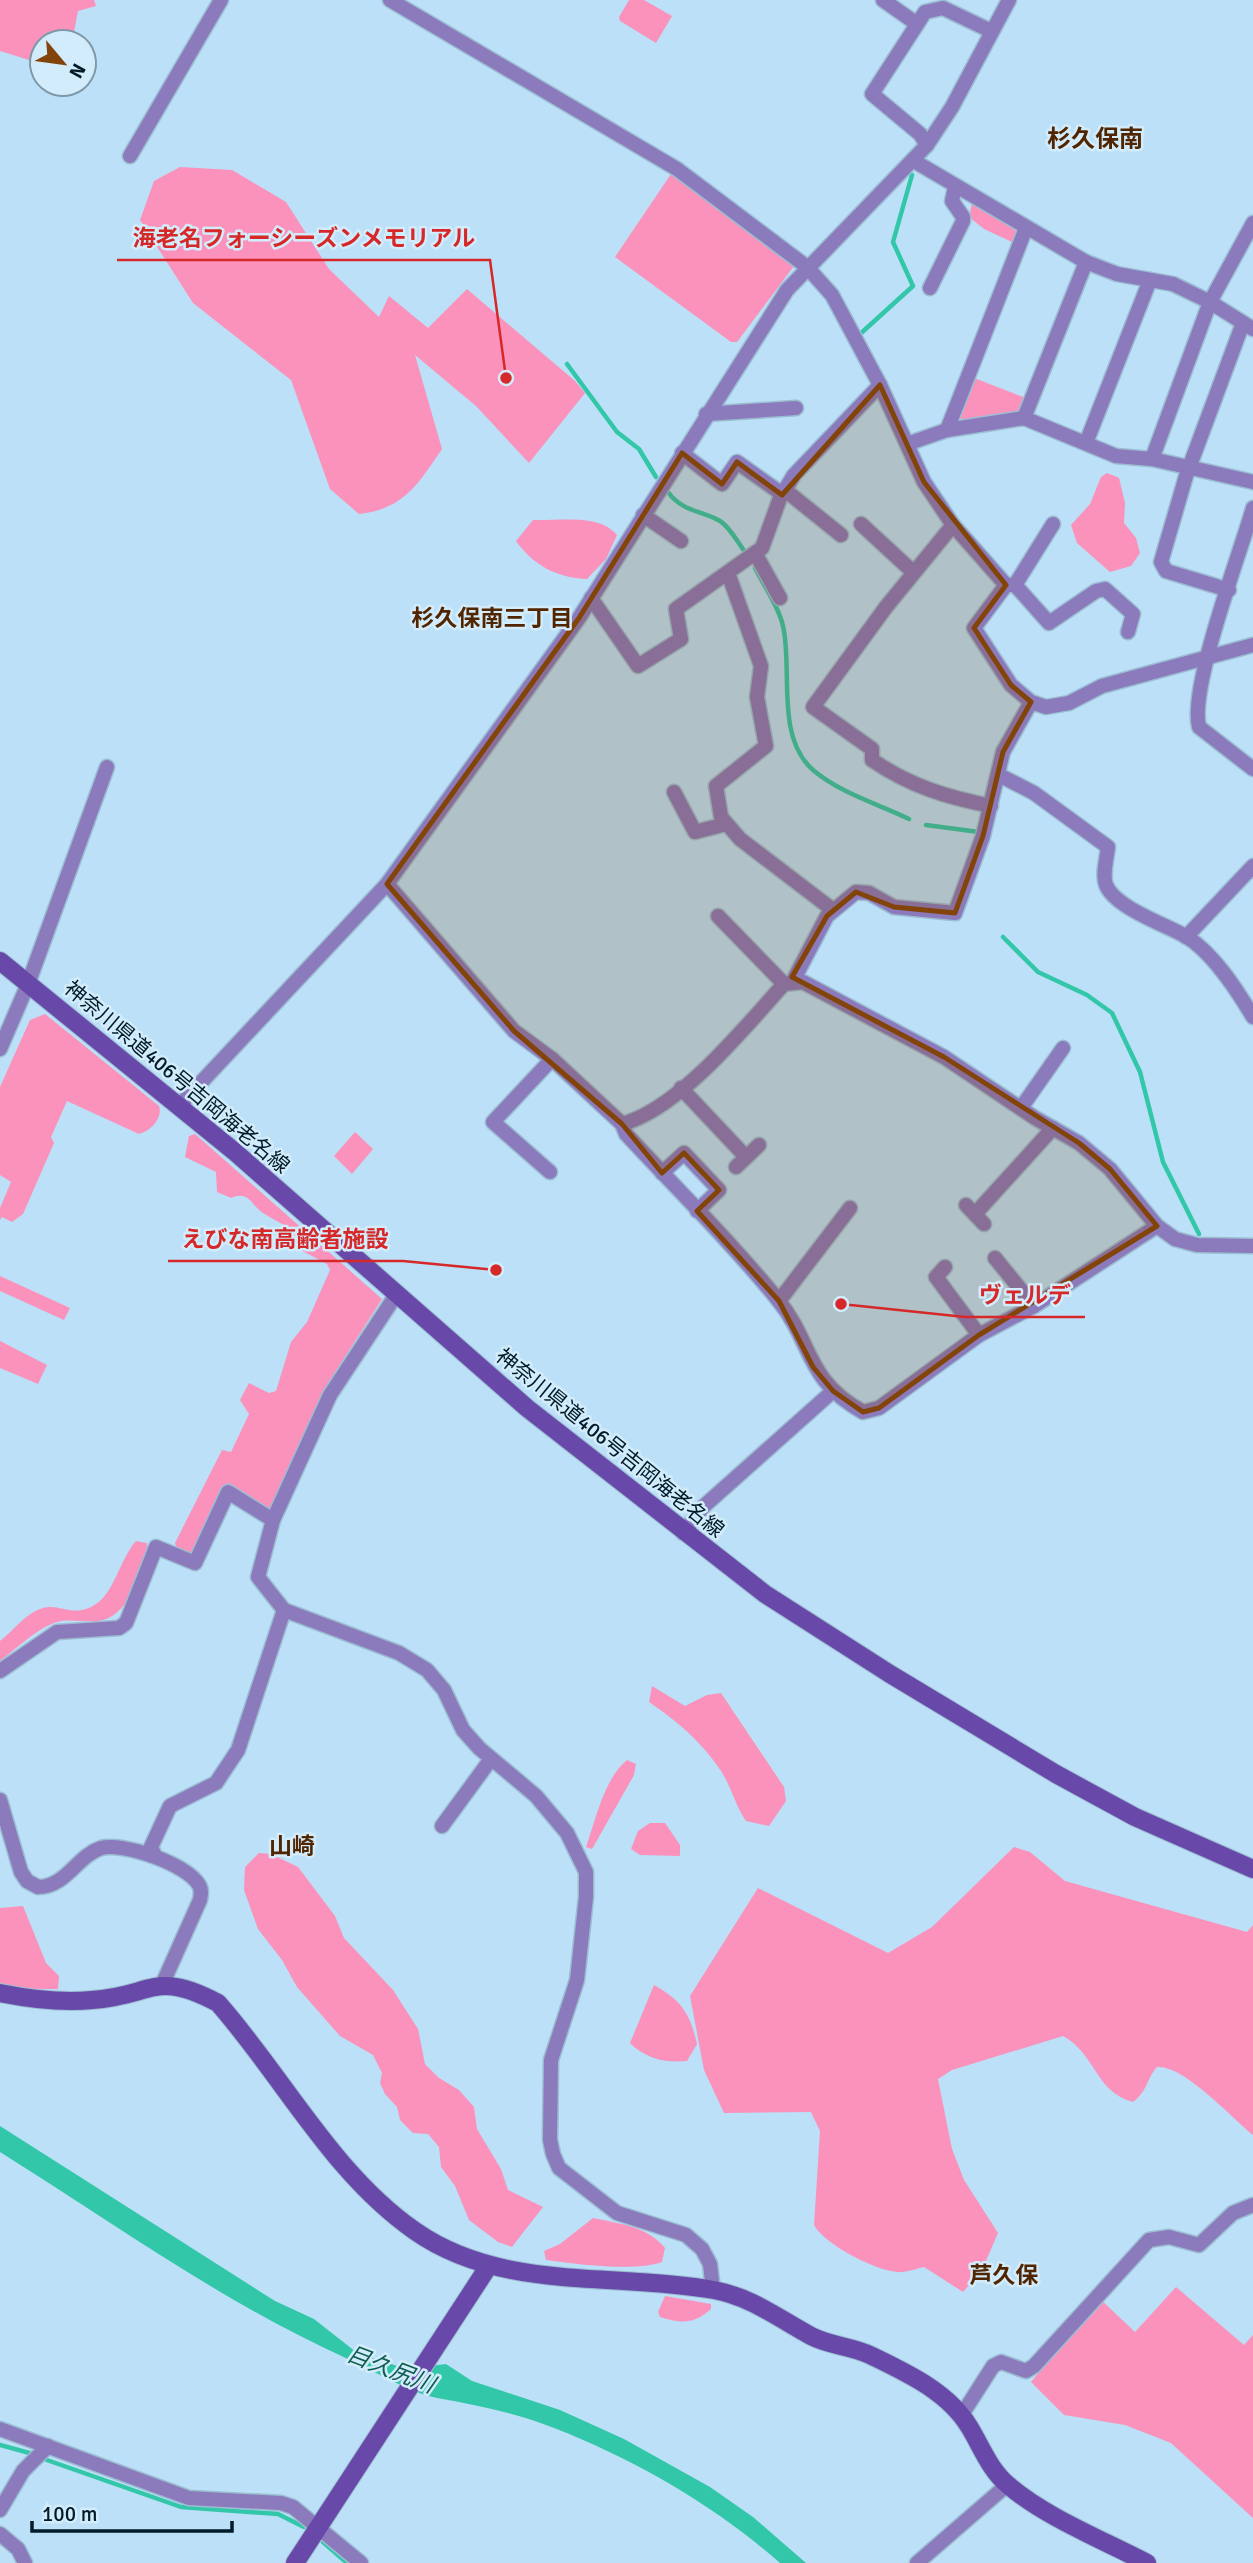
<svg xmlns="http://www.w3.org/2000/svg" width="1253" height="2563" font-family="Signika,'Noto Sans JP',sans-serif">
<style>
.green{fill:#fa92bb}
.water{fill:#33c7a9}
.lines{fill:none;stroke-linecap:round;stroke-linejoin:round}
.stream{stroke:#33c7a9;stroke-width:4.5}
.street-casing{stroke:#9bbdd2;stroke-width:17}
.secondary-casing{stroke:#9bbdd2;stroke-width:20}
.street{stroke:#8b7abc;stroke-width:14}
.secondary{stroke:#6848a9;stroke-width:18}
.marked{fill:#834409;fill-opacity:0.2;stroke:#834409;stroke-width:5;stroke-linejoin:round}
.labels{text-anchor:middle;stroke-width:5;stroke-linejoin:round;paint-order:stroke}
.street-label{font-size:21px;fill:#021b29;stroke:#d3ecfb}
.neighbourhood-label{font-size:23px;font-weight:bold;fill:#502500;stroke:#d3ecfb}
.water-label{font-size:23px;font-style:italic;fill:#0e5d4e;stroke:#d3ecfb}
.quarter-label{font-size:24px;font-weight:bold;fill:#502500;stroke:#d3ecfb}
.leader{fill:none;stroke:#d62828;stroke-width:2.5}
.callout-dot{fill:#d62828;stroke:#d3ecfb;stroke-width:2.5}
.callout-label{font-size:23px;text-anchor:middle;font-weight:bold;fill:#d62828;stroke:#d3ecfb;stroke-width:5;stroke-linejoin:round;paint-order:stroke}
</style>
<rect width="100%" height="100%" fill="#bce0f7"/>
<g class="green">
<polygon points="0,0 94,0 96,6 78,11 72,42 42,42 42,64 0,51"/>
<polygon points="629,0 644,0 672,16 656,43 620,21 619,17"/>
<path d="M 180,167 L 232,170 L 286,202 L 329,269 L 379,317 L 389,296 L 428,328 L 467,289 L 575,381 L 585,393 L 529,463 L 476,406 L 415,355 L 442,449 C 418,484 404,509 359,514 L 330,489 L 291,380 L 193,303 L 140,220 L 154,181 Z"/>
<polygon points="671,174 794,266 737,342 731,342 615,257"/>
<polygon points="972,203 1013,226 1017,234 1012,242 984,229 969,217"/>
<polygon points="974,378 1028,399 1022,412 963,422 959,415"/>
<polygon points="1107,473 1119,478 1125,503 1124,523 1136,538 1140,553 1131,566 1110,572 1077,543 1071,525 1090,504 1101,477"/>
<path d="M 533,520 C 560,521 599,513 617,535 L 606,559 L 587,579 C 557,578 533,565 516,541 Z"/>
<path d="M 45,1014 L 159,1106 C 163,1118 151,1131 139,1134 L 67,1101 L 51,1137 L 54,1143 L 23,1214 L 12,1222 L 2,1217 L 0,1220 L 0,1208 L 11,1182 L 0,1175 L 0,1087 L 30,1020 Z"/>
<polygon points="355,1132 373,1149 352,1174 334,1156"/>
<path d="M 195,1134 L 382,1299 L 323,1391 L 277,1509 L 268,1511 L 227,1486 L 191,1556 L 177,1549 L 175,1543 L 222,1450 L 231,1452 L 249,1414 L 240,1400 L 249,1383 L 269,1393 L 276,1391 L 291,1342 L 307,1322 L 330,1270 L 327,1264 L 297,1248 L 293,1230 C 283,1224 272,1219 263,1213 C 251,1205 249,1190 231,1198 L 217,1192 L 216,1172 L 185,1157 L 189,1136 Z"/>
<polygon points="0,1276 70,1308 64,1320 0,1291"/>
<polygon points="0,1341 47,1365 38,1384 0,1368"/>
<path d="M 136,1541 L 147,1543 C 147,1567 129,1614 103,1620 C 88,1624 69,1617 54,1623 C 35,1630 16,1649 0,1661 L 0,1641 C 13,1631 27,1612 43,1608 C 61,1603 73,1619 96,1604 C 114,1593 120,1559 136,1541 Z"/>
<path d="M 652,1686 L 685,1706 L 707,1695 L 721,1693 L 784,1787 L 786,1801 L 769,1826 L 746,1821 C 735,1805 731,1786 721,1771 C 702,1742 677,1721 649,1702 Z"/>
<path d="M 627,1760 L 636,1764 L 634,1775 L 592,1849 L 586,1847 C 596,1819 604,1779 627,1760 Z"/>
<polygon points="650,1823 665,1823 680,1845 680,1856 640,1855 631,1849 638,1831"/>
<path d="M 1014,1847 L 1030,1852 L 1065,1881 L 1247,1932 L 1253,1925 L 1253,2135 C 1231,2117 1184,2065 1157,2067 C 1147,2078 1147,2092 1133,2102 C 1095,2092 1096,2054 1063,2036 L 952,2070 L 938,2079 L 952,2149 L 964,2180 L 998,2233 L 982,2270 L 963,2292 L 924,2267 C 915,2269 905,2273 897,2272 C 875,2270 825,2245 814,2225 L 820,2131 L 811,2112 L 724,2113 L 704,2070 L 690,1996 L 758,1888 L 888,1953 L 932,1927 Z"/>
<polygon points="259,1853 271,1854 298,1867 335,1916 344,1938 393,1990 418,2029 425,2064 439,2078 459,2090 474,2107 477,2129 501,2169 508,2190 543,2207 512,2247 498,2242 469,2220 455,2186 441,2167 439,2147 428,2134 413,2133 400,2120 397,2107 385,2094 380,2083 382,2073 373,2055 340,2036 297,1987 282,1960 258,1929 244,1890 245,1867"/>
<polygon points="23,1906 46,1963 59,1976 58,1989 21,1989 0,1983 0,1908"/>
<path d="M 654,1985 C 681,2000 690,2013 697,2044 L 687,2061 C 665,2063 646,2059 630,2043 Z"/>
<path d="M 593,2218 C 620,2224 647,2226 665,2248 L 662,2262 C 636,2272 575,2264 546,2260 L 544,2251 L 560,2244 Z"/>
<polygon points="1176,2287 1244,2345 1253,2335 1253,2518 1171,2443 1125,2425 1064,2415 1031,2382 1099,2298 1135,2332"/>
<path d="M 665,2296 L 711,2304 L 711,2309 C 694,2324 682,2324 660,2317 L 658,2312 Z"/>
</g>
<path class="water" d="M 0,2126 L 275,2301 L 314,2319 L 356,2352 L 406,2369 L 446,2364 L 472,2381 L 560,2410 L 624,2439 L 710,2487 L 753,2517 L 806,2563 L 780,2563 C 714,2505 636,2460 554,2428 C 516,2413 476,2405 437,2398 C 410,2393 375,2371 350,2360 C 225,2304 115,2224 0,2152 Z"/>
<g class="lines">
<g class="stream">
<polyline points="859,335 913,286 893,242 912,175"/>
<polyline points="567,364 617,432 639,449 656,477"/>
<path d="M 668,492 C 682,512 704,511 720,521 C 730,527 738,543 745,552"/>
<path d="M 755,568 C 764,586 779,607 783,626 C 793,669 775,737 813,770 C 840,793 878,804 909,819"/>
<polyline points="926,825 979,832"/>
<polyline points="1003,937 1038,972 1087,995 1112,1013 1140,1072 1163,1162 1199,1234"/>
<polyline points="0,2445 33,2454"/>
<polyline points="44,2459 181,2507 278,2514 304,2527"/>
<polyline points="323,2542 347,2563"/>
</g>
<defs>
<g id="street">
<polyline points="390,0 677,169 807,267 832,295 880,385 924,482 953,525 1006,585 1015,585 1049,623 1096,591 1105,589 1133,614 1128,632"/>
<polyline points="883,0 917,24"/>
<polyline points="927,145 920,134 872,94 925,12 943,8 991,31"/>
<polyline points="130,156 221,0"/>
<polyline points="914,161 1086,262 1117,274 1173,284 1210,302 1253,329"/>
<polyline points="930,288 963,221 963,217 952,201 955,187"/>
<polyline points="706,414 796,408"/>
<polyline points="1024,418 1086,262"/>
<polyline points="947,430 1026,228"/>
<polyline points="1086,443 1150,280"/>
<polyline points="907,444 947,430 1024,418 1116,456 1152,459 1253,482"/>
<polyline points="682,453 722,484 737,462 782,494"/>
<polyline points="1152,459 1210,302 1253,223"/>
<polyline points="785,490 841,535"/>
<path d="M 1253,508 C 1240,554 1189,688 1199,727 L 1253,769"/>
<polyline points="643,515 681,541"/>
<polyline points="861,524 913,572"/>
<path d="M 953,525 L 886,607 L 813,707 L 872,749 L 872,760 C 910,786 946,797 991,806"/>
<polyline points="755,553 780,598"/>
<polyline points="728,573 761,666 757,697 766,746 716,786 721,817 740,839 833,910"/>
<polyline points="1006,585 974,628 1011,685 1031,702 1046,707 1069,703 1102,686 1253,645"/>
<polyline points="1015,585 1053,524"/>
<polyline points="1229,590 1166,571 1161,562 1186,476 1243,323"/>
<polyline points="591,598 638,666 681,639 676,609 762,548 780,498 794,475 880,385"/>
<path d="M 999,775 L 1034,793 L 1108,847 C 1107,857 1102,875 1106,885 C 1115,908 1167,925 1187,937 C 1214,954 1237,990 1253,1017"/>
<polyline points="674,792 695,832 726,824"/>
<path d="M 387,884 L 514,1031 L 552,1059 L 622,1124 L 626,1134 C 676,1188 731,1242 778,1300 C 813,1343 805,1380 863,1412 L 879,1408 L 979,1335 L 1034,1306 L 1157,1226"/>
<polyline points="718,916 784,984"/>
<polyline points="1186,937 1253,866"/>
<polyline points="793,981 827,916 856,892 869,893 894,907 955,913 983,836 1003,752 1031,702"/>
<polyline points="0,1049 28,984 107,767"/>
<polyline points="681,1088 746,1157"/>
<polyline points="179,1106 387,884 579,618 787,290 927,145 952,107 1009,0"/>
<polyline points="1021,1108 1063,1048"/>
<path d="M 622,1124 C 679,1109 744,1028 784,984 L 803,982 L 944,1057 L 1035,1118 L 1079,1143 L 1110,1169 L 1157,1226 L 1175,1239 L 1197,1245 L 1253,1246"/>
<polyline points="736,1167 759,1145"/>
<polyline points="550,1172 493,1122 552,1059"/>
<polyline points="662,1173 684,1153 719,1190 697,1211"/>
<polyline points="966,1205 984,1224"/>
<polyline points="975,1214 1053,1128"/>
<polyline points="995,1258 1034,1306"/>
<polyline points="945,1267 936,1277 979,1335"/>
<polyline points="396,1295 330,1395 273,1520 258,1577 284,1610 399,1653 427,1670 444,1690 463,1730 479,1748 536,1796 567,1833 586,1872 586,1897 577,1980 551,2060 550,2140 553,2154 559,2168 617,2213 686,2235 702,2249 710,2264 713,2290"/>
<polyline points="779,1301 850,1208"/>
<polyline points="683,1533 704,1506 833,1391"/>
<polyline points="0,1671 57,1632 119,1628 126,1623 156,1547 195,1563 228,1492 273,1520"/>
<path d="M 0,1800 L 21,1872 L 27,1881 L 38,1887 C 66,1887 77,1856 101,1848 C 123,1842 187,1864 199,1885 C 202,1890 201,1895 200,1900 L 162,1985"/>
<polyline points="442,1826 491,1759"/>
<polyline points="155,1856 151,1847 170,1806 216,1783 238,1750 284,1610"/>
<polyline points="961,2416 993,2366 1001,2362 1026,2371 1034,2366 1149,2240 1169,2237 1199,2245 1233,2213 1253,2205"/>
<polyline points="0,2429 189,2498 281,2503 293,2507 361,2563"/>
<polyline points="0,2510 23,2471 48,2446"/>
<polyline points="0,2534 18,2549 25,2563"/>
<polyline points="917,2563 1007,2485"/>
</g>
<g id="secondary">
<polyline points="0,961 235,1152 527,1408 765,1594 890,1674 1056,1774 1135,1817 1253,1869"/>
<path d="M 0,1993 C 30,1999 62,2003 92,2000 C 153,1996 154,1969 218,2003 C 284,2078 332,2173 415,2231 C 502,2292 614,2272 714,2290 C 751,2297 778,2318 811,2336 C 830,2346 852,2346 870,2355 C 907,2373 949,2392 970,2428 C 982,2448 990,2470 1008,2485 C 1045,2517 1103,2540 1147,2563"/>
<polyline points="295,2563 488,2267"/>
</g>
</defs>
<use href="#street" class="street-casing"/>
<use href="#secondary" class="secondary-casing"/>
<use href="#street" class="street"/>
<use href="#secondary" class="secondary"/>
</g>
<path class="marked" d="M 880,385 L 924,482 L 1006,585 L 974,628 L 1011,685 L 1031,702 L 1003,752 L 983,836 L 955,913 L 894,907 L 856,892 L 827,916 L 792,977 L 944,1057 L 1079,1143 L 1110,1169 L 1157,1226 L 979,1335 L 879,1408 L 863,1412 L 833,1391 L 813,1367 L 779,1301 L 697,1211 L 719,1190 L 684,1153 L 662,1173 L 622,1124 L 514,1031 L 387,884 L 579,618 L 682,453 L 722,484 L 737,462 L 782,495 Z"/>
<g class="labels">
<g class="street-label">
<text transform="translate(177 1077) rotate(40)" y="7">神奈川県道406号吉岡海老名線</text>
<text transform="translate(610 1443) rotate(39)" y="7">神奈川県道406号吉岡海老名線</text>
</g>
<g class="neighbourhood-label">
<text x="492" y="626">杉久保南三丁目</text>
<text x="292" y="1854">山崎</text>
<text x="1004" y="2283">芦久保</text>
</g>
<g class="water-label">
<text transform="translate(391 2369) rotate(21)" y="8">目久尻川</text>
</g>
<g class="quarter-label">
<text x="1095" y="147">杉久保南</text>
</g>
</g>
<path class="leader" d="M506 378L490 260H117M496 1270L403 1261H168M841 1304L965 1317H1085"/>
<g class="callout-dot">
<circle cx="506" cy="378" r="7"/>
<circle cx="496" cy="1270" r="7"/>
<circle cx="841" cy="1304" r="7"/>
</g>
<g class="callout-label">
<text x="304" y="246">海老名フォーシーズンメモリアル</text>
<text x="285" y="1247">えびな南高齢者施設</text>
<text x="1025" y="1303">ヴェルデ</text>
</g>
<g transform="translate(63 63) rotate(119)"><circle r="33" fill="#d3ecfb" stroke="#7f98a7" stroke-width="2"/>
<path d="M0-5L12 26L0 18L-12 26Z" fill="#834409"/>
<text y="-10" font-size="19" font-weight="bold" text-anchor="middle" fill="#021b29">N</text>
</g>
<path d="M32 2521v10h200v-10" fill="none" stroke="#021b29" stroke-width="3.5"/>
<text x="42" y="2521" font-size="21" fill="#021b29" stroke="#d3ecfb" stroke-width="5" paint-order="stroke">100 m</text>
</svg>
